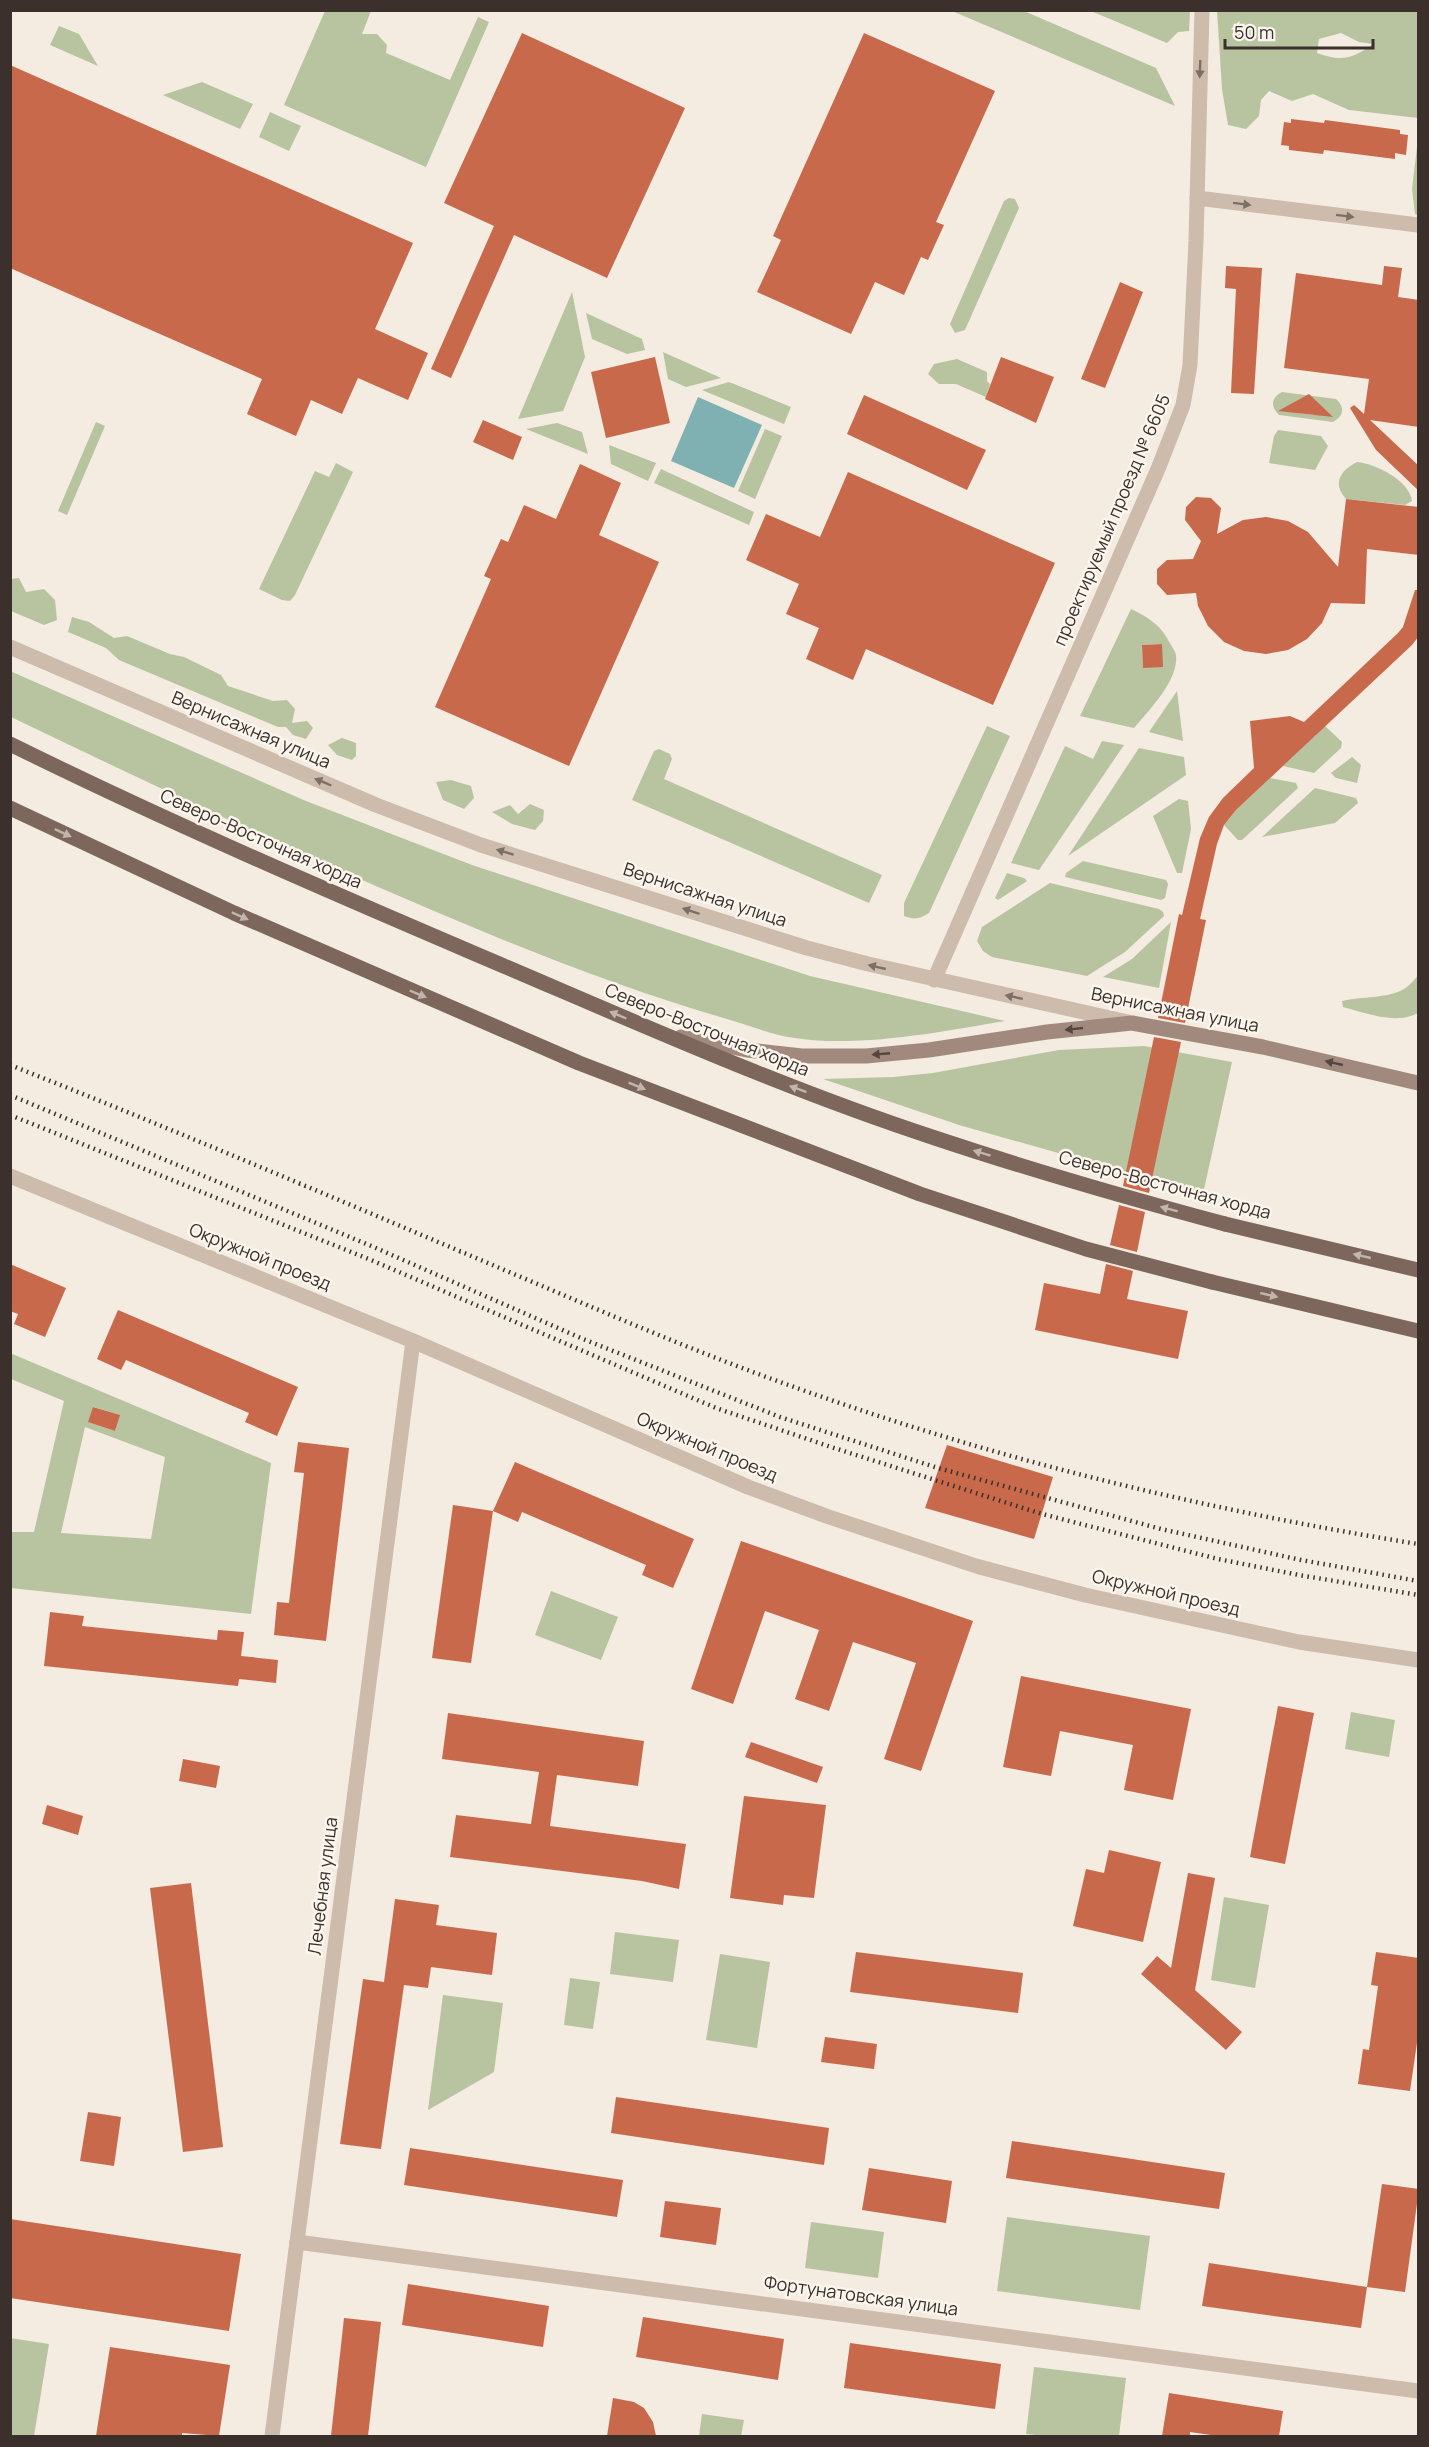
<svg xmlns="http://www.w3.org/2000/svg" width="1429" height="2447" font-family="Manrope,sans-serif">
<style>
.green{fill:#b8c4a0;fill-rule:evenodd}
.water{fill:#7fb0b2}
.building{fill:#c8694b}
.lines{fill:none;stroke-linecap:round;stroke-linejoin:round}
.minor{stroke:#cdbbac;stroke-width:15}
.tertiary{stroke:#cdbbac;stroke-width:15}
.secondary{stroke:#a18a7d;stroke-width:15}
.primary{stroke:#7d675c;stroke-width:15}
.rail{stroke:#3b302b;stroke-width:4.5;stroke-dasharray:1.5 4.5;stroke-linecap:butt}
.primary-bridge{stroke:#7d675c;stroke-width:15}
.oneway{fill:#7d6f65}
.oneway2{fill:#c2b5ac}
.oneway3{fill:#544640}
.labels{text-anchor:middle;stroke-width:5;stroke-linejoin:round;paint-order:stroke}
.street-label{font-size:18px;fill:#3b302b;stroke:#fbf5ee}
</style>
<rect width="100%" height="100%" fill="#f4ebe1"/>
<g class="green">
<polygon points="325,11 371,11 362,34 377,34 387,45 386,53 450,80 478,17 489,22 426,167 284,105"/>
<polygon points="952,11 1024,11 1156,68 1175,106"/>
<polygon points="1091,11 1190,11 1189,31 1178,32 1167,43"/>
<path d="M 1217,11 L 1418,11 L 1418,118 L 1349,110 L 1313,94 L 1292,101 L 1269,91 L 1261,100 L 1259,116 L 1246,129 L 1228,125 L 1222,89 ZM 1341,33 L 1359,42 L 1373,44 C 1352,59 1342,62 1317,53 L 1319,39 Z"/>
<polygon points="59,26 79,34 98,66 50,45"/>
<polygon points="202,82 253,104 240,129 163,95"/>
<polygon points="270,112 301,126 289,151 259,137"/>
<polygon points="1418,138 1418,215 1415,214 1412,189"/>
<polygon points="1009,198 1015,199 1019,208 965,330 955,333 950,324 1004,201"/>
<polygon points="572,292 585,357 563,411 518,419"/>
<polygon points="586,313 642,339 645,350 627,354 592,339"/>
<polygon points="663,352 721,378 686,387 668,379"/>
<polygon points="957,359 987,372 987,381 990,384 986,397 956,384 939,384 928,374 934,364"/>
<polygon points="729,382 791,407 784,424 702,390"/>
<path d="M 1282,392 L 1336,399 C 1345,407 1344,416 1333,422 L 1279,415 C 1270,406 1271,398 1282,392 ZM 1300,399 L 1316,401 L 1318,413 L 1314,415 L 1298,413 L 1294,405 Z"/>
<polygon points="96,422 105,426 67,515 58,511"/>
<polygon points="557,423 582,432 588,454 526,429"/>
<polygon points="765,429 782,436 755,499 738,491"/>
<polygon points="1278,430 1321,436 1328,446 1315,470 1269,463 1274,436"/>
<polygon points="609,445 656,463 648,481 611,464"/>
<path d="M 1357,462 C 1376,464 1409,480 1412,501 L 1405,505 L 1346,499 C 1332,483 1340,471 1357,462 Z"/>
<polygon points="336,463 353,472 295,595 290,601 282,600 259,589 315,471 329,477"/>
<polygon points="661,469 754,512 749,525 654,483"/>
<polygon points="19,578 26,592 44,589 55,600 57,620 44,625 11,611 11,579"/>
<path d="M 1131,609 C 1146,616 1159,624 1167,638 C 1170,644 1175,650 1176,655 C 1179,680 1149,710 1134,728 L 1080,716 ZM 1161,644 L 1162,644 L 1143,668 L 1142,645 Z"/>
<polygon points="72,617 89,622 114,638 127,636 170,654 184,657 221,675 228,686 273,701 287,700 295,709 292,723 307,721 313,728 306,739 293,735 286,727 278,727 119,660 106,648 68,632"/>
<path d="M 10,671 L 306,801 L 472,865 L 810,976 L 1005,1021 C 939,1032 855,1049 788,1037 C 768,1033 747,1025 727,1019 C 650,997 575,969 501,939 C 335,871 173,795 11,717 Z"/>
<polygon points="1177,691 1183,741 1149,732"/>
<path d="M 987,726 L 1010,736 L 929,913 C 920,919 914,920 904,916 L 904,903 Z"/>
<polygon points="1325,726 1342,742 1341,748 1314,773 1283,766"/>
<polygon points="342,738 356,743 356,756 352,760 337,755 328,745"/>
<polygon points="1102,741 1124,745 1039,870 1011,863 1065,746 1093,759"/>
<polygon points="1139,748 1184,757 1186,775 1068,856"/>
<polygon points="659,749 670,754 672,759 664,779 882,875 869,903 632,800 654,751"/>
<polygon points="1352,757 1361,765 1357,783 1336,778 1331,773"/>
<polygon points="1270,778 1296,783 1298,788 1242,840 1238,840 1224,825 1236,810"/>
<polygon points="451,780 471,786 474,798 464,809 443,800 436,782"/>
<polygon points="1315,788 1356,798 1358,803 1335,823 1262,837"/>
<polygon points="1179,799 1188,801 1191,829 1182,873 1177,873 1153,816"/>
<polygon points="530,804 544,810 543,821 535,830 512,824 492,812 510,805 518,814"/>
<polygon points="1083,861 1166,880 1168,884 1165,898 1161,900 1065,877 1066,873"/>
<polygon points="1007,873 1024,878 1027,881 998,900 995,898"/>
<polygon points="1050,883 1159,909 1163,912 1164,916 1125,952 1087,976 992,957 983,951 977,941 982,927"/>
<polygon points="1171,922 1159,988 1103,977 1132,959"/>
<path d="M 1418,976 L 1418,1013 C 1396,1025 1366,1013 1343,1007 L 1342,1001 C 1362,996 1386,999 1404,989 C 1409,986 1414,980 1418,976 Z"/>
<polygon points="1144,1046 1232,1062 1203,1194 959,1125 823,1079 893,1077 933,1073 1059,1050"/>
<path d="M 10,1353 L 271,1463 L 251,1614 L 11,1588 L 11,1532 L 34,1532 L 64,1401 L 11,1379 ZM 94,1407 L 119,1415 L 115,1431 L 89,1422 ZM 85,1427 L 165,1457 L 151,1539 L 61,1533 Z"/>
<polygon points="551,1591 618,1617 601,1660 535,1635"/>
<polygon points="1351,1712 1395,1720 1389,1757 1345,1749"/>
<polygon points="1224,1897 1269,1905 1255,1988 1211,1980"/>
<polygon points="615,1932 679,1940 673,1982 610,1974"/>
<polygon points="720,1954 770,1962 757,2048 706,2040"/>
<polygon points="570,1978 600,1982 593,2029 564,2025"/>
<polygon points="443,1995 503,2003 494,2072 428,2110"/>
<polygon points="1007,2217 1150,2236 1140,2310 997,2291"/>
<polygon points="811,2222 884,2232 878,2278 805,2268"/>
<polygon points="10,2338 49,2344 34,2436 11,2436"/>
<polygon points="1034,2367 1126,2378 1119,2436 1044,2436 1026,2434"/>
<polygon points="702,2414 744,2420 741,2436 699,2436"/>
</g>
<polygon class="water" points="698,397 762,425 734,488 671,461"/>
<g class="building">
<polygon points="522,33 685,108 607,278 514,235 451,378 431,369 494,226 444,203"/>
<polygon points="864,33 995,91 936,222 944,225 928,260 921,257 904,295 875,282 851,334 757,292 781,240 773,236"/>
<polygon points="10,65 413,243 375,329 428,353 408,400 358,378 342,414 311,400 296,436 247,414 262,379 10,268"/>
<polygon points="1291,119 1324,123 1325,120 1400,130 1400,134 1408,135 1406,155 1395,153 1395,159 1324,150 1323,154 1289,150 1289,146 1281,145 1284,122 1291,123"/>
<polygon points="1226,266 1262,268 1254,394 1231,393 1236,289 1225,288"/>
<polygon points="1384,266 1402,268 1398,297 1419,300 1419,427 1370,420 1419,466 1419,491 1376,450 1350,408 1354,405 1364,414 1369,379 1284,368 1296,273 1382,285"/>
<polygon points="1120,282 1143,292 1105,388 1081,379"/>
<polygon points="655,357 670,423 606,438 591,372"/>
<polygon points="1001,357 1054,377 1036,423 985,399"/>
<polygon points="1309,394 1333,417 1278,411"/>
<polygon points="864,395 986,450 967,490 847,434"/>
<polygon points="483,420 522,437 513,460 473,442"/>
<polygon points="580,464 621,483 599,535 659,562 569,766 435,707 491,579 484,576 501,539 508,542 524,505 556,519"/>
<polygon points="848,472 1055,563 993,705 866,649 853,680 806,659 819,628 786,614 799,584 746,560 766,514 820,537"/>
<polygon points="1196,497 1211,498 1221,508 1217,534 1243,520 1266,517 1288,521 1308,532 1338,567 1346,499 1419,507 1419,555 1367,549 1365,604 1331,603 1322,623 1307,639 1288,650 1266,654 1244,651 1224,642 1208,626 1198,606 1196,593 1167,595 1157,584 1157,569 1167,560 1193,559 1201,541 1185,520 1186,507"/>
<polygon points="1415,590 1419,590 1419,636 1412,645 1236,810 1224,825 1217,844 1200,919 1206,920 1185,1023 1158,1018 1179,914 1182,915 1200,838 1209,817 1223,798 1254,768 1250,721 1290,716 1304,722 1398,633 1403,627"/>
<polygon points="1162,644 1163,667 1143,668 1142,645"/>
<polygon points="1154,1037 1181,1042 1149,1193 1123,1186"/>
<polygon points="1119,1205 1145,1212 1137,1252 1110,1245"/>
<polygon points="10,1264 66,1288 45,1337 14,1324 18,1314 10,1311"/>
<polygon points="1106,1264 1133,1271 1127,1299 1188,1311 1178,1359 1035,1330 1044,1283 1100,1294"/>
<polygon points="118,1310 298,1387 277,1436 245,1422 249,1413 126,1360 121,1370 97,1359"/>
<polygon points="93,1407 120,1415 115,1431 88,1422"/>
<polygon points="298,1442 349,1448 326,1641 274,1635 277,1602 289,1603 304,1473 294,1472"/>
<polygon points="947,1445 1053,1477 1034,1539 925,1508"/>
<polygon points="515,1462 694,1539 673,1588 642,1575 646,1565 522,1512 518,1522 493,1511"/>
<polygon points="453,1505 493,1511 471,1663 432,1658"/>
<polygon points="741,1541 973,1621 921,1771 884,1759 916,1663 853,1642 829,1711 795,1699 819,1630 765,1611 733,1704 691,1689"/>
<polygon points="50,1612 84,1616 82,1626 217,1640 218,1630 244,1632 241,1656 278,1660 276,1683 239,1679 238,1686 44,1666"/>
<polygon points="1021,1676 1191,1709 1173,1800 1124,1790 1133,1745 1060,1731 1051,1776 1003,1767"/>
<polygon points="1278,1706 1314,1713 1285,1864 1250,1857"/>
<polygon points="448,1713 644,1741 638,1786 557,1775 550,1826 686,1844 679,1889 642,1881 450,1857 456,1815 531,1824 539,1772 442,1759"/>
<polygon points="751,1742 823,1767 817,1783 745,1757"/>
<polygon points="183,1759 220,1766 216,1788 179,1781"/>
<polygon points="744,1796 826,1805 814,1898 784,1895 783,1905 730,1898"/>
<polygon points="47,1805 83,1816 78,1835 42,1824"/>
<polygon points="1109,1850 1161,1862 1143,1942 1073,1926 1086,1869 1104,1873"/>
<polygon points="1188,1873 1215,1878 1195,1990 1242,2032 1226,2050 1141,1974 1157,1956 1171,1968"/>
<polygon points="191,1883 223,2147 183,2152 150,1888"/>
<polygon points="395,1899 439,1905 436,1925 497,1933 492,1975 431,1967 428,1988 404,1985 381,2149 340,2144 363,1979 384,1982"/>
<polygon points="856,1952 1023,1973 1018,2013 850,1992"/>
<polygon points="1376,1952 1419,1958 1419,2029 1410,2091 1358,2084 1363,2049 1369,2050 1378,1986 1371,1985"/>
<polygon points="825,2037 877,2044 874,2069 821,2062"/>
<polygon points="616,2097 829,2128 824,2165 611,2133"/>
<polygon points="88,2112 121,2117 114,2166 80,2161"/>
<polygon points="1012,2141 1225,2173 1219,2209 1006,2178"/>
<polygon points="410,2148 623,2180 617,2217 404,2185"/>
<polygon points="869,2168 952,2181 946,2223 862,2210"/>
<polygon points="1382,2184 1419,2189 1405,2292 1367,2287"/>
<polygon points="665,2201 721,2208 716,2245 660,2237"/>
<polygon points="10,2219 241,2254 229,2331 10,2298"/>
<polygon points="1209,2263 1367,2287 1361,2328 1202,2306"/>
<polygon points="408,2284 549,2306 543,2347 402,2325"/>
<polygon points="643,2317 784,2339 778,2380 636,2357"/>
<polygon points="344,2318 381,2322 368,2436 331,2436"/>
<polygon points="850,2343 1001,2364 995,2409 844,2388"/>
<polygon points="110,2347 230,2365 219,2436 182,2433 182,2436 96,2436"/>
<polygon points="1169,2393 1283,2411 1279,2436 1218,2436 1190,2432 1190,2436 1162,2436"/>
<polygon points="613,2398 634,2402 644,2408 653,2422 656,2436 607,2436"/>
</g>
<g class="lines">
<g class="minor">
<polyline points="1197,198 1418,225"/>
<polyline points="934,980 1158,469 1183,405 1190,365 1196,241 1202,10"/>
<polyline points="297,2242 1418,2391"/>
<polyline points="272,2436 413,1341"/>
</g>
<g class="tertiary">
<polyline points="10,647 376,805 481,845 807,948 868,964 1128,1022"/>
<polyline points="10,1176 413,1341 748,1487 829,1517 976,1566 1085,1595 1299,1642 1418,1660"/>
</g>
<polyline class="secondary" points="681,1037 747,1050 802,1056 866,1056 929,1050 1047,1032 1132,1023 1263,1047 1418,1083"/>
<g class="primary">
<path d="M 10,744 C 164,820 321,888 478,955 C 629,1019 779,1087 935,1138 C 1031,1170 1128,1198 1225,1224"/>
<polyline points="10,808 234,913 579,1063 920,1194 1086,1249 1212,1282"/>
</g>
<g class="rail">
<path d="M 10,1065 C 175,1130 339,1200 502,1269 C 599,1310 695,1352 794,1387 C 997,1460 1206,1510 1418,1544"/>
<polyline points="10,1095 376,1248 583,1339 780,1417 938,1468 1161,1529 1301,1560 1418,1581"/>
<polyline points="10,1115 371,1260 716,1408 831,1447 1042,1514 1218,1559 1299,1575 1418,1595"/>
</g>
<g class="primary-bridge">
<polyline points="1225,1224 1418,1270"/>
<polyline points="1212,1282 1418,1331"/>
</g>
</g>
<defs><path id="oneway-solid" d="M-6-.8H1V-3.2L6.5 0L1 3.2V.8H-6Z" transform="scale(1.5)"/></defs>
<g class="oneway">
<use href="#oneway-solid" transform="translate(1200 69) rotate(92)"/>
<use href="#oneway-solid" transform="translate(1242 204) rotate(7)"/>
<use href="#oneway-solid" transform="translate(1345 216) rotate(7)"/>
<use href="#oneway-solid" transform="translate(323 782) rotate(-157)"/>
<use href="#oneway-solid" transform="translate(505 852) rotate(-163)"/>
<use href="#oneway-solid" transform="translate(691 911) rotate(-162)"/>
<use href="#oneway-solid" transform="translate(877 967) rotate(-167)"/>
<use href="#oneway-solid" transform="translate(1014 997) rotate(-168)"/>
</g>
<g class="oneway2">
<use href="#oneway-solid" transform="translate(63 833) rotate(25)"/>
<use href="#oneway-solid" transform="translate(240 916) rotate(24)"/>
<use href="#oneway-solid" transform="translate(418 994) rotate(23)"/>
<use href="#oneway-solid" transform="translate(618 1015) rotate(-157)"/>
<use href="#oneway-solid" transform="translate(637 1086) rotate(22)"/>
<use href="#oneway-solid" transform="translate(798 1089) rotate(-160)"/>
<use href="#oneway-solid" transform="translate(982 1153) rotate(-163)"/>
<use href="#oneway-solid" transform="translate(1169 1209) rotate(-165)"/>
<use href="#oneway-solid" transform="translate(1362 1256) rotate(-167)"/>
<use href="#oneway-solid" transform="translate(1269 1295) rotate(13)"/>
</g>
<g class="oneway3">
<use href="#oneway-solid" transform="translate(1074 1029) rotate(174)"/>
<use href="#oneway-solid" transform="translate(881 1054) rotate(175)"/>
<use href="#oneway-solid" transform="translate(1334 1063) rotate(-167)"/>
</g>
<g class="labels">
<g class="street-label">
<text transform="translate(1112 520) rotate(-67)" y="6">проектируемый проезд № 6605</text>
<text transform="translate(251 730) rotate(23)" y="6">Вернисажная улица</text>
<text transform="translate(261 839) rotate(24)" y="6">Северо-Восточная хорда</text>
<text transform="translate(705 895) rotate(18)" y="6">Вернисажная улица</text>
<text transform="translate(1175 1010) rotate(11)" y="6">Вернисажная улица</text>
<text transform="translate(707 1030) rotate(22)" y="6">Северо-Восточная хорда</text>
<text transform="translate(1165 1185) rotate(15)" y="6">Северо-Восточная хорда</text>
<text transform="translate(260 1257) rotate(22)" y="6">Окружной проезд</text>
<text transform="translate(707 1447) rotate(23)" y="6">Окружной проезд</text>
<text transform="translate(1166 1593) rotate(13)" y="6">Окружной проезд</text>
<text transform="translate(323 1886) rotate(-83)" y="6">Лечебная улица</text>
<text transform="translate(861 2296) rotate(8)" y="6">Фортунатовская улица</text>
</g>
</g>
<rect width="1429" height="2447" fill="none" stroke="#3b302b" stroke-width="24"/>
<path d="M1225 39v9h148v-9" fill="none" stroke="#3b302b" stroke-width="3"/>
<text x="1234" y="39" font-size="18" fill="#3b302b" stroke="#fbf5ee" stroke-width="4.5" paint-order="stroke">50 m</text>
</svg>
